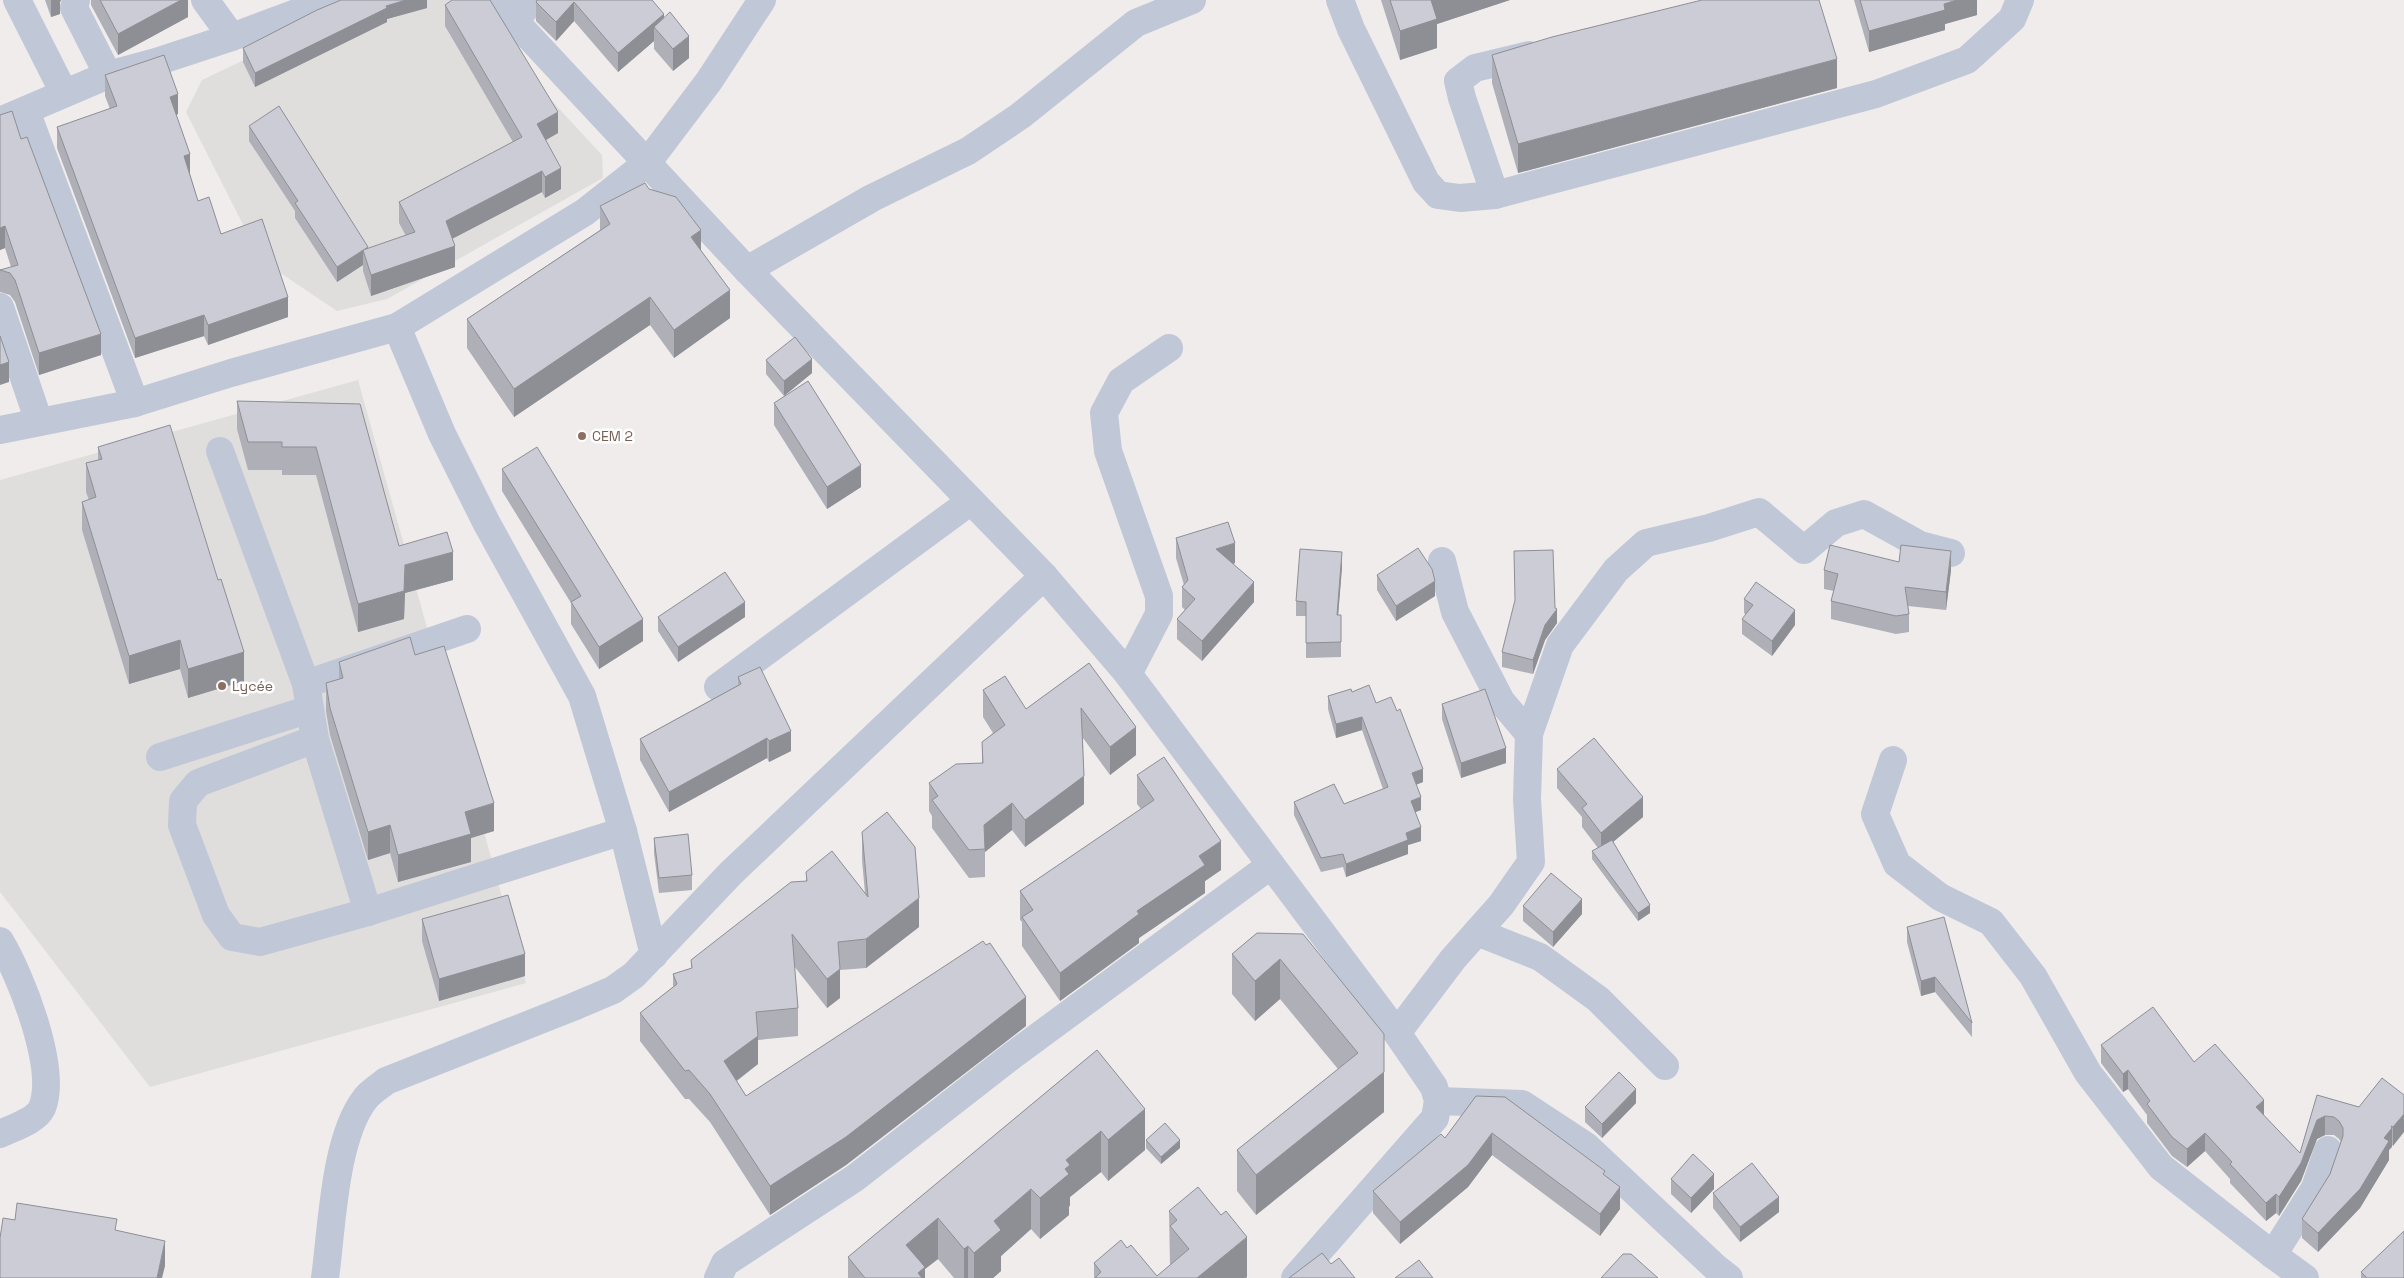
<svg xmlns="http://www.w3.org/2000/svg" width="2404" height="1278" font-family="'Space Grotesk',sans-serif">
<style>
.education{fill:#e0dddd}
.lines{fill:none;stroke-linecap:round;stroke-linejoin:round}
.minor{stroke:#c0c7d6;stroke-width:28}
.wall{fill:#afafb7}
.shaded-wall{fill:#8e8f95}
.building{fill:#cbccd5;stroke:#8e8f95}
.education-dot{fill:#8d6e63;stroke:#fff;stroke-width:2}
.labels{text-anchor:middle;stroke-width:5;stroke-linejoin:round;paint-order:stroke}
.education-label{font-size:14px;fill:#785e54;stroke:#fff;text-anchor:start}
</style>
<rect width="100%" height="100%" fill="#efeceb"/>
<g class="education">
<polygon points="370,0 458,0 602,155 603,178 387,299 337,311 261,260 186,112 202,80"/>
<polygon points="358,380 526,983 150,1087 0,892 0,480"/>
</g>
<g class="lines">
<g class="minor">
<polyline points="17,0 64,93"/>
<polyline points="76,0 74,8 108,75"/>
<polyline points="205,0 232,37"/>
<polyline points="495,0 747,270 1044,576 1128,674 1397,1033 1434,1087 1438,1101 1435,1118 1295,1278"/>
<polyline points="1340,0 1351,29 1426,182 1438,195 1460,198 1495,195 1876,94 1967,60 2012,19 2020,0"/>
<polyline points="514,21 533,0"/>
<polyline points="26,111 135,403"/>
<polyline points="0,121 108,75 156,62 232,37 331,0"/>
<polyline points="1495,195 1462,98 1458,81 1475,68 1529,55"/>
<polyline points="747,270 872,198 968,151 1020,116 1136,23 1192,0"/>
<polyline points="0,307 39,422"/>
<polyline points="397,327 442,434 486,522 582,696 623,831 654,955"/>
<polyline points="0,430 135,403 231,373 397,327 585,212 647,163 709,81 762,0"/>
<polyline points="220,451 306,684 315,739 368,912"/>
<polyline points="1442,561 1455,612 1501,701 1529,734 1560,645 1616,570 1646,543 1709,528 1759,512 1804,550 1836,523 1864,514 1920,545 1951,553"/>
<polyline points="1128,674 1159,614 1159,596 1108,451 1104,413 1121,381 1169,348"/>
<polyline points="306,684 467,629"/>
<polyline points="718,687 971,501"/>
<polyline points="315,739 198,783 183,801 182,825 216,915 232,937 260,942 368,912 623,831"/>
<polyline points="160,757 310,709"/>
<polyline points="1893,760 1875,814 1897,864 1940,897 1991,922 2033,976 2088,1073 2161,1167 2273,1255 2305,1278"/>
<polyline points="1477,932 1540,957 1598,999 1665,1066"/>
<path d="M 0,941 C 21,976 58,1069 42,1108 C 36,1121 12,1128 0,1134"/>
<polyline points="1397,1033 1453,959 1501,905 1531,862 1527,799 1529,734"/>
<polyline points="1438,1101 1522,1104 1586,1146 1715,1267 1729,1278"/>
<polyline points="2273,1255 2315,1188 2328,1150"/>
<path d="M 325,1278 C 332,1228 334,1139 365,1099 C 370,1092 379,1087 386,1081 L 573,1007 L 613,990 L 634,975 L 731,873 L 1044,576"/>
<polyline points="718,1278 725,1263 855,1178 1013,1055 1271,865"/>
</g>
</g>
<g class="wall">
<polygon points="45,0 61,0 60,2 60,14 51,17"/>
<polygon points="91,0 188,0 188,17 118,55 91,5"/>
<polygon points="427,0 427,8 387,19 387,22 255,87 243,62 243,48"/>
<polygon points="652,0 664,18 689,58 673,71 654,49 654,41 618,72 574,21 556,41 536,21 536,2"/>
<polygon points="1381,0 1510,0 1437,24 1437,48 1400,60"/>
<polygon points="1854,0 1977,0 1977,15 1945,24 1945,30 1869,52"/>
<polygon points="445,5 558,133 546,140 561,189 545,198 542,192 452,239 455,267 371,296 363,271 363,265 337,282 295,218 295,211 249,141 249,126 368,249 406,236 399,223 399,202 513,142 445,26"/>
<polygon points="1492,55 1837,88 1518,173 1492,83"/>
<polygon points="105,75 178,114 176,115 190,174 198,201 221,234 288,317 208,345 204,336 135,358 57,148 57,127 110,109 105,96"/>
<polygon points="0,115 21,139 101,355 39,375 15,302 10,295 0,292 0,270 11,267 5,248 0,250"/>
<polygon points="649,189 701,250 730,318 674,358 650,325 514,417 467,348 467,319 600,230 600,206"/>
<polygon points="766,360 812,373 784,396 766,374"/>
<polygon points="237,401 360,404 399,546 453,580 405,593 404,619 358,632 316,475 282,475 282,470 248,470 237,429"/>
<polygon points="774,403 861,487 827,509 774,425"/>
<polygon points="98,447 244,681 188,698 180,669 129,684 82,530 82,502 89,500 86,492 86,463 98,460"/>
<polygon points="502,469 643,641 599,669 571,624 571,603 502,491"/>
<polygon points="1176,538 1235,563 1233,564 1254,602 1202,661 1177,639 1177,619 1185,610 1182,607 1182,587 1184,585 1176,558"/>
<polygon points="1899,562 1951,570 1946,610 1908,606 1909,614 1909,632 1896,634 1831,619 1831,601 1834,591 1824,589 1824,570"/>
<polygon points="1342,567 1338,615 1341,615 1341,657 1306,658 1306,616 1296,616 1296,601"/>
<polygon points="1377,575 1435,596 1396,621 1377,590"/>
<polygon points="1744,599 1795,625 1772,656 1742,634 1742,619 1746,615 1744,613"/>
<polygon points="1555,608 1557,623 1545,640 1533,674 1502,667 1502,652"/>
<polygon points="658,617 745,617 678,662 658,631"/>
<polygon points="415,655 494,831 471,838 471,862 398,882 390,853 368,860 330,735 326,711 326,683 339,679 339,662"/>
<polygon points="1089,663 1136,755 1110,775 1083,738 1084,804 1025,847 1012,830 985,852 985,877 969,878 932,828 932,816 929,811 929,783 982,763 982,742 993,733 983,717 983,690 1026,709"/>
<polygon points="738,677 791,751 769,762 767,758 669,812 640,760 640,739 738,685"/>
<polygon points="1352,692 1376,703 1423,782 1416,785 1421,810 1415,812 1421,841 1408,845 1408,854 1346,877 1343,867 1321,872 1294,815 1294,802 1344,804 1383,789 1362,730 1336,738 1328,709 1328,696"/>
<polygon points="1442,704 1506,763 1461,778 1442,719"/>
<polygon points="1557,769 1643,817 1613,842 1650,913 1638,921 1592,859 1592,851 1598,848 1582,827 1582,817 1557,788"/>
<polygon points="1137,775 1221,870 1205,881 1205,893 1139,938 1139,943 1060,1001 1022,946 1022,922 1020,920 1020,891 1141,809 1137,804"/>
<polygon points="862,832 919,927 866,968 840,970 840,998 827,1008 794,966 798,1008 798,1036 758,1040 758,1064 737,1081 746,1096 1026,1026 846,1165 770,1215 710,1122 689,1099 685,1099 640,1041 640,1013 673,987 673,974 691,968 691,960 806,881 806,872 865,893 862,860"/>
<polygon points="654,838 692,875 692,890 659,893 654,853"/>
<polygon points="1523,906 1582,914 1553,947 1523,921"/>
<polygon points="422,919 525,976 439,1001 422,941"/>
<polygon points="1907,927 1972,1023 1972,1037 1935,992 1921,996 1907,942"/>
<polygon points="1257,933 1384,1034 1384,1112 1256,1215 1237,1191 1237,1150 1338,1069 1280,999 1255,1021 1232,994 1232,954"/>
<polygon points="2101,1045 2194,1062 2264,1116 2300,1153 2317,1095 2359,1107 2404,1095 2393,1146 2392,1145 2389,1150 2389,1160 2360,1208 2318,1252 2302,1238 2302,1219 2330,1174 2341,1142 2339,1139 2334,1135 2325,1135 2317,1139 2301,1181 2279,1216 2276,1213 2266,1221 2230,1183 2230,1179 2205,1151 2187,1167 2172,1156 2147,1123 2147,1115 2128,1089 2123,1092 2101,1063"/>
<polygon points="1097,1050 1145,1150 1108,1181 1101,1172 1070,1197 1070,1205 1069,1207 1069,1215 1040,1239 1031,1229 1001,1256 1001,1271 993,1278 954,1278 938,1259 925,1269 925,1278 848,1278 848,1257"/>
<polygon points="1476,1096 1605,1176 1620,1209 1600,1236 1492,1155 1468,1187 1400,1244 1373,1213 1373,1191 1445,1138"/>
<polygon points="1636,1103 1602,1138 1585,1122 1585,1107"/>
<polygon points="1146,1140 1180,1148 1161,1164 1146,1148"/>
<polygon points="1671,1179 1714,1189 1691,1213 1671,1194"/>
<polygon points="1713,1193 1779,1212 1740,1242 1713,1208"/>
<polygon points="1169,1211 1247,1277 1094,1278 1094,1263 1127,1248 1157,1276 1170,1265"/>
<polygon points="2399,1236 2404,1278 2361,1278 2361,1272"/>
</g>
<g class="shaded-wall">
<polygon points="51,0 61,0 60,2 60,14 51,17"/>
<polygon points="181,0 188,0 188,17 118,55 118,34"/>
<polygon points="406,0 427,0 427,8 387,19 387,22 255,87 255,73 386,6"/>
<polygon points="1430,0 1510,0 1437,24 1437,48 1400,60 1400,31"/>
<polygon points="1957,0 1977,0 1977,15 1945,24 1945,30 1869,52 1869,31 1944,4"/>
<polygon points="574,2 574,21 556,41 556,22"/>
<polygon points="664,14 664,33 654,27 654,41 618,72 618,53"/>
<polygon points="689,36 689,58 673,71 673,49"/>
<polygon points="1837,59 1837,88 1518,173 1518,144"/>
<polygon points="178,94 178,114 170,117 170,97"/>
<polygon points="558,112 558,133 537,145 537,124"/>
<polygon points="190,154 190,174 184,176 184,156"/>
<polygon points="561,168 561,189 545,198 545,177"/>
<polygon points="542,171 542,192 446,242 446,221"/>
<polygon points="5,226 5,248 0,250 0,228"/>
<polygon points="701,230 701,258 691,237"/>
<polygon points="455,246 455,267 371,296 371,275"/>
<polygon points="368,247 368,262 363,250 363,265 337,282 337,267"/>
<polygon points="730,290 730,318 674,358 674,330"/>
<polygon points="288,297 288,317 208,345 208,325"/>
<polygon points="650,297 650,325 514,417 514,389"/>
<polygon points="204,315 204,336 135,358 135,338"/>
<polygon points="101,334 101,355 39,375 39,353"/>
<polygon points="812,359 812,373 784,396 784,381"/>
<polygon points="9,362 9,382 0,385 0,365"/>
<polygon points="861,465 861,487 827,509 827,487"/>
<polygon points="1235,543 1235,563 1216,569 1216,549"/>
<polygon points="1951,551 1951,570 1946,610 1946,592"/>
<polygon points="453,552 453,580 405,593 404,619 358,632 358,604 405,565"/>
<polygon points="1342,552 1342,567 1337,630 1337,615"/>
<polygon points="1435,581 1435,596 1396,621 1396,606"/>
<polygon points="1254,582 1254,602 1202,661 1202,641"/>
<polygon points="745,602 745,617 678,662 678,647"/>
<polygon points="1557,609 1557,623 1545,640 1533,674 1533,660 1545,625"/>
<polygon points="1795,610 1795,625 1772,656 1772,641"/>
<polygon points="643,619 643,641 599,669 599,647"/>
<polygon points="180,640 180,669 129,684 129,656"/>
<polygon points="244,652 244,681 188,698 188,669"/>
<polygon points="1362,717 1362,730 1336,738 1336,724"/>
<polygon points="1136,727 1136,755 1110,775 1110,747"/>
<polygon points="791,731 791,751 769,762 769,741"/>
<polygon points="767,738 767,758 669,812 669,792"/>
<polygon points="1506,748 1506,763 1461,778 1461,763"/>
<polygon points="1423,769 1423,782 1412,786 1412,773"/>
<polygon points="1084,776 1084,804 1025,847 1025,820"/>
<polygon points="1421,797 1421,810 1411,814 1411,801"/>
<polygon points="1643,797 1643,817 1601,852 1601,833"/>
<polygon points="494,803 494,831 471,838 471,862 398,882 398,855 465,812"/>
<polygon points="1012,803 1012,830 985,852 984,825"/>
<polygon points="390,825 390,853 368,860 368,832"/>
<polygon points="1421,827 1421,841 1408,845 1408,854 1346,877 1346,864 1406,833"/>
<polygon points="1221,841 1221,870 1205,881 1205,893 1139,938 1139,943 1060,1001 1060,973 1137,911 1199,856"/>
<polygon points="919,898 919,927 866,968 866,939"/>
<polygon points="1582,899 1582,914 1553,947 1553,932"/>
<polygon points="1650,905 1650,913 1638,921 1638,913"/>
<polygon points="525,954 525,976 439,1001 439,979"/>
<polygon points="1280,959 1280,999 1255,1021 1255,981"/>
<polygon points="840,969 840,998 827,1008 827,979"/>
<polygon points="1935,977 1935,992 1921,996 1921,981"/>
<polygon points="1026,997 1026,1026 846,1165 770,1215 770,1186"/>
<polygon points="758,1036 758,1064 724,1090 724,1061"/>
<polygon points="2128,1070 2128,1089 2123,1092 2123,1074"/>
<polygon points="1384,1072 1384,1112 1256,1215 1256,1175"/>
<polygon points="1636,1089 1636,1103 1602,1138 1602,1124"/>
<polygon points="2264,1100 2264,1119 2256,1107"/>
<polygon points="1145,1109 1145,1150 1108,1181 1108,1140"/>
<polygon points="2404,1114 2404,1132 2393,1146 2393,1127"/>
<polygon points="2325,1116 2325,1135 2317,1139 2301,1181 2279,1216 2279,1197 2317,1120"/>
<polygon points="2392,1128 2392,1147 2389,1150 2389,1160 2360,1208 2318,1252 2318,1233 2384,1138"/>
<polygon points="1101,1131 1101,1172 1070,1197 1070,1205 1069,1207 1069,1215 1040,1239 1040,1198 1066,1160"/>
<polygon points="1492,1133 1492,1155 1468,1187 1400,1244 1400,1222"/>
<polygon points="2205,1133 2205,1151 2187,1167 2187,1149"/>
<polygon points="1180,1140 1180,1148 1161,1164 1161,1157"/>
<polygon points="1714,1174 1714,1189 1691,1213 1691,1198"/>
<polygon points="1620,1187 1620,1209 1600,1236 1600,1214"/>
<polygon points="1031,1189 1031,1229 1001,1256 1001,1271 993,1278 974,1278 974,1253 994,1221"/>
<polygon points="2276,1194 2276,1213 2266,1221 2266,1203"/>
<polygon points="1779,1197 1779,1212 1740,1242 1740,1227"/>
<polygon points="938,1218 938,1259 925,1269 925,1278 918,1278 906,1245"/>
<polygon points="1247,1237 1247,1277 1246,1278 1197,1278"/>
<polygon points="165,1241 165,1266 162,1278 157,1278"/>
<polygon points="968,1246 968,1278 964,1278 964,1249"/>
</g>
<g class="building">
<polygon points="100,0 181,0 118,34"/>
<polygon points="341,0 406,0 386,6 387,8 255,73 243,48 317,10"/>
<polygon points="452,0 490,0 558,112 537,124 561,168 545,177 542,171 446,221 455,246 371,275 363,250 415,232 399,202 522,137 445,5"/>
<polygon points="537,0 652,0 664,14 618,53 574,2 556,22 536,2"/>
<polygon points="1390,0 1431,0 1437,19 1400,31"/>
<polygon points="1702,0 1819,0 1837,59 1518,144 1492,55 1552,37"/>
<polygon points="1860,0 1957,0 1944,4 1945,10 1869,31"/>
<polygon points="670,12 689,36 673,49 654,27"/>
<polygon points="164,55 178,94 170,97 190,154 184,156 198,201 209,197 221,234 262,219 288,297 208,325 204,315 135,338 57,127 117,106 105,75"/>
<polygon points="279,106 368,247 337,267 295,203 298,201 249,126"/>
<polygon points="12,111 21,139 27,137 101,334 39,353 15,280 10,273 0,270 18,265 5,226 0,228 0,115"/>
<polygon points="645,183 649,189 676,197 701,230 691,237 730,290 674,330 650,297 514,389 467,319 610,224 600,206"/>
<polygon points="0,336 9,362 0,365"/>
<polygon points="795,337 812,359 784,381 766,360"/>
<polygon points="808,381 861,465 827,487 774,403"/>
<polygon points="237,401 360,404 399,546 447,532 453,552 405,565 404,591 358,604 316,447 282,447 282,442 248,442"/>
<polygon points="170,425 218,580 221,579 244,652 188,669 180,640 129,656 82,502 96,497 86,463 102,459 98,447"/>
<polygon points="537,447 643,619 599,647 571,602 581,596 502,469"/>
<polygon points="1228,522 1235,543 1216,549 1254,582 1202,641 1177,619 1195,599 1182,587 1188,580 1176,538"/>
<polygon points="1830,545 1899,562 1901,545 1951,551 1946,592 1905,587 1909,614 1896,616 1831,601 1838,574 1824,570"/>
<polygon points="1418,548 1432,569 1435,581 1396,606 1377,575"/>
<polygon points="1300,549 1342,552 1337,615 1341,615 1341,642 1306,643 1306,602 1296,601"/>
<polygon points="1553,550 1555,608 1557,609 1545,625 1533,660 1502,652 1515,600 1514,551"/>
<polygon points="725,572 745,602 678,647 658,617"/>
<polygon points="1756,582 1795,610 1772,641 1742,619 1753,605 1744,599"/>
<polygon points="410,637 415,655 444,646 494,803 465,812 471,834 398,855 390,825 368,832 330,708 326,683 343,678 339,662"/>
<polygon points="1089,663 1136,727 1110,747 1081,708 1084,776 1025,820 1012,803 984,825 985,849 969,850 932,800 938,796 929,783 956,764 983,763 982,742 1005,725 983,690 1005,676 1026,709"/>
<polygon points="760,667 791,731 769,741 767,738 669,792 640,739 741,684 738,677"/>
<polygon points="1369,685 1376,703 1391,697 1397,711 1400,709 1423,769 1412,773 1421,797 1411,801 1421,827 1406,833 1408,840 1346,864 1343,854 1321,858 1294,802 1334,784 1344,804 1388,787 1362,717 1336,724 1328,696 1351,689 1352,692"/>
<polygon points="1485,689 1506,748 1461,763 1442,704"/>
<polygon points="1594,738 1643,797 1601,833 1582,808 1587,804 1557,769"/>
<polygon points="1164,757 1221,841 1199,856 1205,865 1137,911 1139,914 1060,973 1022,917 1033,910 1020,891 1154,800 1137,775"/>
<polygon points="887,812 915,847 919,898 866,939 838,942 840,969 827,979 792,934 798,1008 756,1012 758,1036 724,1061 746,1096 983,941 986,945 990,943 1026,997 846,1137 770,1186 710,1094 689,1070 685,1071 640,1013 677,984 673,974 692,968 691,960 791,882 807,881 806,872 832,851 868,897 862,832"/>
<polygon points="688,834 692,875 659,878 654,838"/>
<polygon points="1612,840 1650,905 1638,913 1592,851"/>
<polygon points="1551,873 1582,899 1553,932 1523,906"/>
<polygon points="508,895 525,954 439,979 422,919"/>
<polygon points="1944,917 1972,1023 1935,977 1921,981 1907,927"/>
<polygon points="1257,933 1303,934 1384,1034 1384,1072 1256,1175 1237,1150 1358,1053 1280,959 1255,981 1232,954"/>
<polygon points="2153,1007 2194,1062 2215,1044 2264,1100 2256,1107 2300,1153 2317,1095 2359,1107 2382,1078 2404,1095 2404,1114 2393,1127 2391,1126 2392,1128 2384,1138 2389,1141 2360,1189 2318,1233 2302,1219 2330,1174 2343,1136 2343,1128 2339,1121 2334,1117 2325,1116 2317,1120 2301,1163 2279,1197 2276,1194 2266,1203 2230,1164 2232,1162 2205,1133 2187,1149 2172,1137 2147,1104 2150,1101 2128,1070 2123,1074 2101,1045"/>
<polygon points="1097,1050 1145,1109 1108,1140 1101,1131 1066,1160 1070,1165 1065,1169 1069,1174 1040,1198 1031,1189 994,1221 1001,1230 974,1253 968,1246 964,1249 938,1218 906,1245 925,1267 918,1273 922,1278 865,1278 848,1257"/>
<polygon points="1619,1072 1636,1089 1602,1124 1585,1107"/>
<polygon points="1476,1096 1505,1097 1605,1171 1603,1174 1620,1187 1600,1214 1492,1133 1468,1165 1400,1222 1373,1191 1441,1134 1445,1138"/>
<polygon points="1165,1123 1180,1140 1161,1157 1146,1140"/>
<polygon points="1693,1154 1714,1174 1691,1198 1671,1179"/>
<polygon points="1752,1163 1779,1197 1740,1227 1713,1193"/>
<polygon points="1198,1187 1221,1215 1226,1211 1247,1237 1197,1278 1095,1278 1101,1272 1094,1263 1121,1240 1127,1248 1131,1245 1157,1276 1189,1249 1170,1226 1177,1220 1169,1211"/>
<polygon points="17,1203 117,1219 115,1230 165,1241 157,1278 0,1278 0,1238 3,1218 15,1220"/>
<polygon points="2404,1231 2404,1278 2367,1278 2361,1272"/>
<polygon points="1322,1253 1331,1264 1339,1258 1355,1278 1289,1278"/>
<polygon points="1623,1254 1631,1254 1658,1278 1601,1278"/>
<polygon points="1419,1260 1433,1278 1395,1278"/>
</g>
<g class="education-dot">
<circle cx="582" cy="436" r="5"/>
<circle cx="222" cy="686" r="5"/>
</g>
<g class="labels">
<g class="education-label">
<text x="592" y="441">CEM 2</text>
<text x="232" y="691">Lycée</text>
</g>
</g>
</svg>
